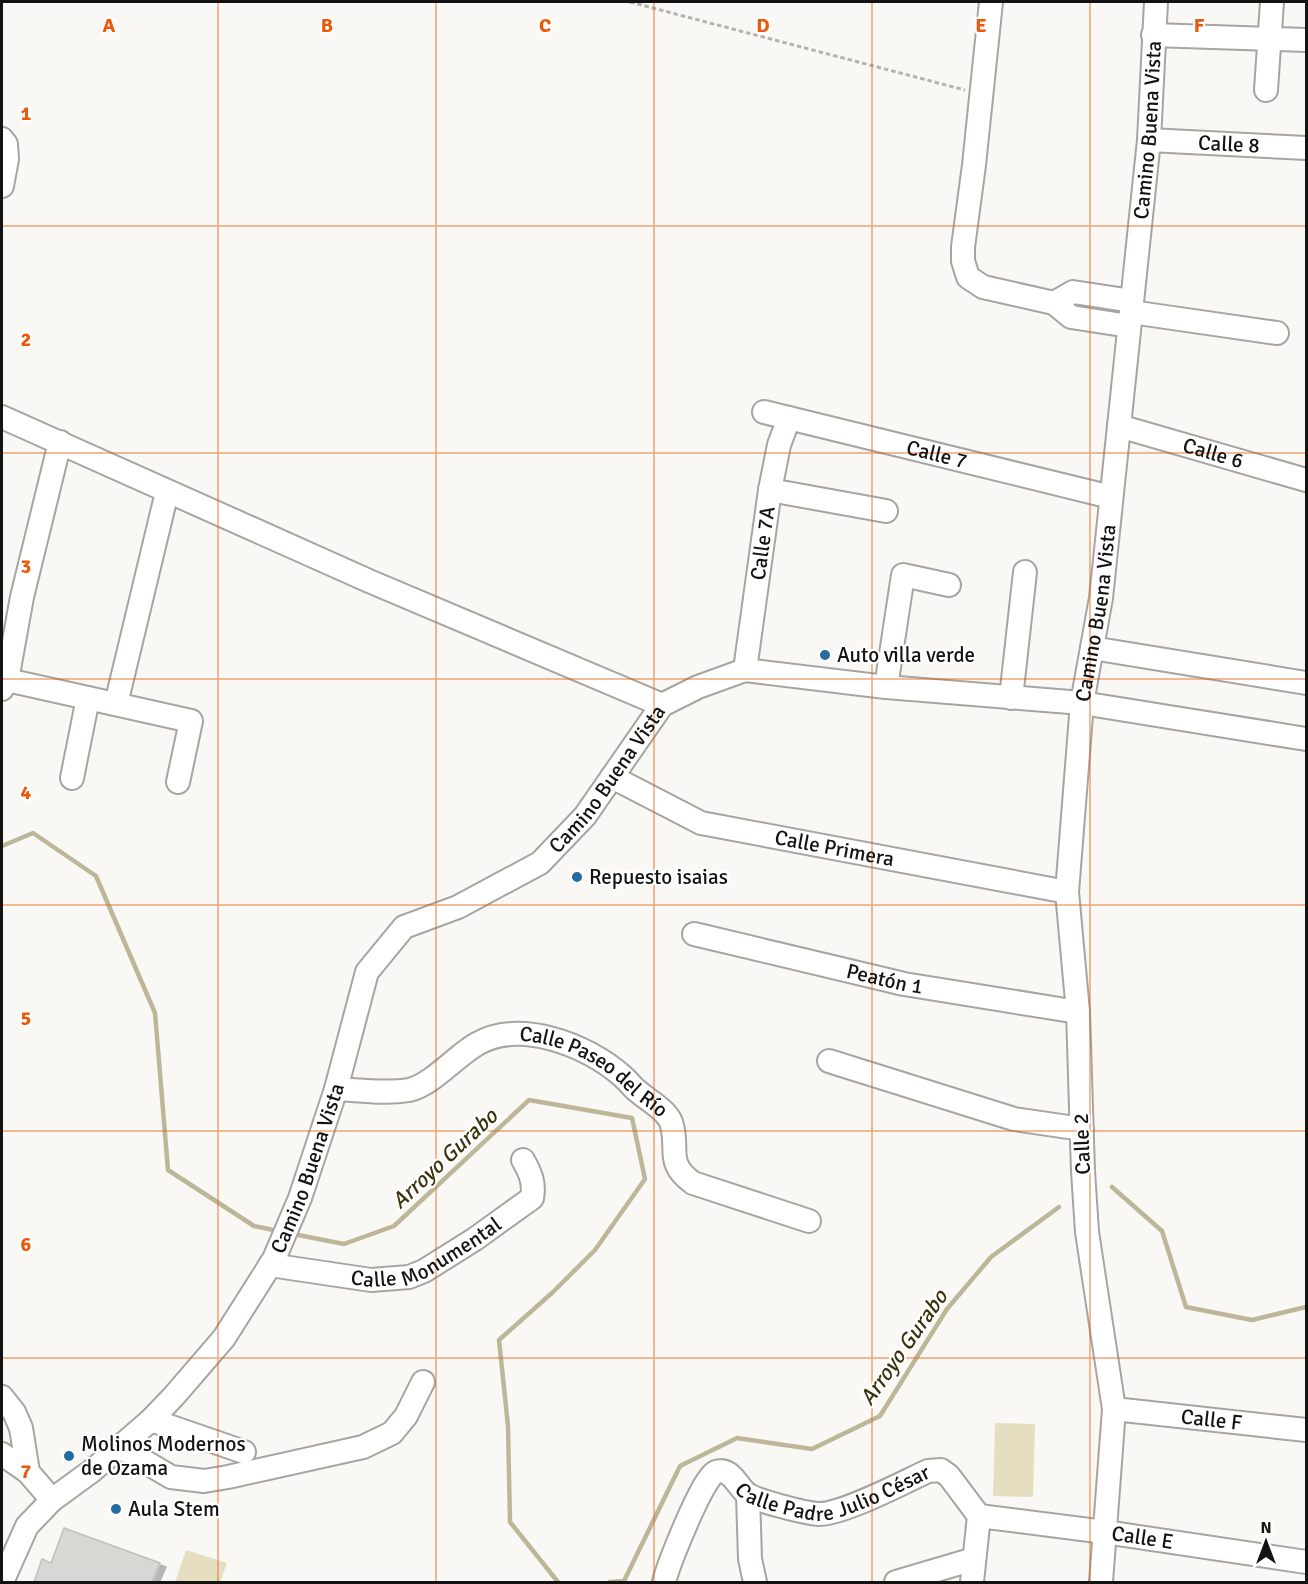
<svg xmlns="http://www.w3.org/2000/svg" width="1308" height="1584" font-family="Signika,sans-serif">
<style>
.green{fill:#e6dec1}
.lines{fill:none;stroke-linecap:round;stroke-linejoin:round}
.stream{stroke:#beb699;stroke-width:4.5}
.building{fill:#d8d7d4;stroke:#c1c0bd;stroke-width:1.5;filter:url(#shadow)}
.minor-casing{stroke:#a6a5a2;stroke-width:26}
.path{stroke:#b4b3b0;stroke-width:3;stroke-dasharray:4.5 3;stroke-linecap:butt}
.minor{stroke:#fff;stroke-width:22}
.grid{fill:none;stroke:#e8590c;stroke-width:1.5;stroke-opacity:0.55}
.poi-dot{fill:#246ca0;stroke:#fff;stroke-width:2}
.labels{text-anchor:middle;stroke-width:4.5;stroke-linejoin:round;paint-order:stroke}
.street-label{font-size:21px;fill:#131312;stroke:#fff}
.poi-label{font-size:21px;fill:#131312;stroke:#fff;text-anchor:start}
.water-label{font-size:22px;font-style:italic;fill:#3b310a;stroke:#fff}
.grid-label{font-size:20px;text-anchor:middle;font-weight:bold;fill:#e8590c;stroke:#fff;stroke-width:4.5;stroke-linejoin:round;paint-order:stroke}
</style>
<defs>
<filter id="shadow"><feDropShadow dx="6" dy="4" stdDeviation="0" flood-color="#0004"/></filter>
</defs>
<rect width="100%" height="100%" fill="#f9f8f4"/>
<g class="green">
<polygon points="995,1423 1035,1424 1033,1497 993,1496"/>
<polygon points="186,1550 227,1563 220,1582 175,1582"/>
</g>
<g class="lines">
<g class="stream">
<polyline points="2,846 33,833 96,876 155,1013 168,1170 254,1226 278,1231"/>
<polyline points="1112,1187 1162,1231 1186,1307 1252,1320 1306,1307"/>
<polyline points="293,1234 344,1244 394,1226 529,1100 632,1118 645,1179 595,1250 553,1292 499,1340 508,1426 510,1522 558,1582"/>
<polyline points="610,1582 624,1581 680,1466 737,1438 812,1449 880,1416 947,1309 991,1257 1059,1207"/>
</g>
</g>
<polygon class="building" points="64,1528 160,1563 152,1582 34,1582 42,1559 51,1563"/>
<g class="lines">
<defs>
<g id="minor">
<polyline points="991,2 974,165 963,247 963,261 968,277 983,287 1054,303"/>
<polyline points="1153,35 1306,40"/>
<polyline points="1266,90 1272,2"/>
<polyline points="2,139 6,144 7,159 2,186"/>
<path id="s1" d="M 1149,140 L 1306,148"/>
<polyline points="1131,312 1277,333"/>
<polyline points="1129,326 1071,317 1054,303 1073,292 1132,301"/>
<path id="s2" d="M 764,412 L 1111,497"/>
<polyline points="2,417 369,581 662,705"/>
<path id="s3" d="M 1119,426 L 1306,480"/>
<polyline points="770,490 886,511"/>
<polyline points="1092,648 1306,683"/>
<path id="s4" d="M 745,670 L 770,490 L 779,445 L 789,418"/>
<polyline points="7,680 191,721 178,782"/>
<polyline points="886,687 903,575 949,585"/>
<polyline points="2,689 7,680 22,597 60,442"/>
<polyline points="1011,698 1025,572"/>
<polyline points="116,704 167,492"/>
<path id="s5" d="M 612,777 L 701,823 L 1067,892"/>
<polyline points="72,778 88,698"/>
<path id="s6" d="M 694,934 L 904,984 L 1078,1012"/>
<polyline points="829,1061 1014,1119 1082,1129"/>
<path id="s7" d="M 336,1089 C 359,1090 386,1094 409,1090 C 432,1085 457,1055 477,1044 C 520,1019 587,1045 621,1075 C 626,1079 630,1084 634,1088 C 645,1099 665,1108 671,1122 C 680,1149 664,1162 693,1183 L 809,1221"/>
<path id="s8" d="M 270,1265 L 371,1280 L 409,1277 L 424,1271 L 475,1239 L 532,1198 C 535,1183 530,1172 523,1160"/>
<polyline points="2,1397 14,1412 21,1428 28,1472"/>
<path id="s9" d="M 1114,1409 L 1306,1430"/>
<polyline points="151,1420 244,1452"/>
<polyline points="120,1447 171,1477 204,1481 228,1477 363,1447 392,1433 406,1416 423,1382"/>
<polyline points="2,1454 28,1472 52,1500"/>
<polyline points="748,1495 750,1559 755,1582"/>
<path id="s10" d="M 979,1516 L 1105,1532 L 1306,1562"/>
<path id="s11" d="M 2,1582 L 27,1526 L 52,1500 L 93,1470 L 151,1420 L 174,1396 L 224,1338 L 274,1259 L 300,1198 L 336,1089 L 367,972 L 404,927 L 458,907 L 540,863 L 585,816 L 662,705 L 698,687 L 745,670 L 886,687 L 1082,703 L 1306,739"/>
<path id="s12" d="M 664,1582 C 668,1566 703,1476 716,1472 C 731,1467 737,1486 747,1494 C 757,1501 805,1513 818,1514 C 842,1515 904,1482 928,1471 L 941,1470 L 949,1476 L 979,1516"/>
<polyline points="896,1582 974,1559"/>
<polyline points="972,1582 979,1516"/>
<path id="s13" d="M 1101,1582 L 1114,1409 L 1087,1232 L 1083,1171 L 1078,1012 L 1067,892 L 1082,703 L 1101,598 L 1149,140 L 1156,2"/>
</g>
</defs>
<use href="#minor" class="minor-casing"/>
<polyline class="path" points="630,2 965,90"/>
<use href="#minor" class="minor"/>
</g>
<path class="grid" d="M 218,2 L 218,1582M 436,2 L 436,1582M 654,2 L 654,1582M 872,2 L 872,1582M 1090,2 L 1090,1582M 2,226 L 1306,226M 2,453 L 1306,453M 2,679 L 1306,679M 2,905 L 1306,905M 2,1131 L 1306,1131M 2,1358 L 1306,1358"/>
<g class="poi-dot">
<circle cx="825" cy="655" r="6"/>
<circle cx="577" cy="877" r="6"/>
<circle cx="69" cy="1456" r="6"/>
<circle cx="116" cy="1509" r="6"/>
</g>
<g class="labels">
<g class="street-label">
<text dy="7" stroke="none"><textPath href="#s13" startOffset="1460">Camino Buena Vista</textPath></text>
<text dy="7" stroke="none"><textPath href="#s1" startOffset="80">Calle 8</textPath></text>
<text dy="7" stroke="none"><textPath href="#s3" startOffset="98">Calle 6</textPath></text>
<text dy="7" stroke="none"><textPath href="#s2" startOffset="178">Calle 7</textPath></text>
<text dy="7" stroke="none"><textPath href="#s4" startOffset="128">Calle 7A</textPath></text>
<text dy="7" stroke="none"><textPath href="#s13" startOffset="974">Camino Buena Vista</textPath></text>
<text dy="7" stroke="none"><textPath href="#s11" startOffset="1047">Camino Buena Vista</textPath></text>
<text dy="7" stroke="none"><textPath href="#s5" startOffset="236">Calle Primera</textPath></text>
<text dy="7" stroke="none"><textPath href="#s6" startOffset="196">Peatón 1</textPath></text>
<text dy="7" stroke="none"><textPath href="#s7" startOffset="285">Calle Paseo del Río</textPath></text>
<text transform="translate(1082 1144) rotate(-92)" y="7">Calle 2</text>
<text dy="7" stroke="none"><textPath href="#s11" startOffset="525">Camino Buena Vista</textPath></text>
<text dy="7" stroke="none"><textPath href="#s8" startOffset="164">Calle Monumental</textPath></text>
<text dy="7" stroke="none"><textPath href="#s9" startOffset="98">Calle F</textPath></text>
<text dy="7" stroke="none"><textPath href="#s12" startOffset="254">Calle Padre Julio César</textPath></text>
<text dy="7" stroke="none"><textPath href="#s10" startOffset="165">Calle E</textPath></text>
</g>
<g class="poi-label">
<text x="837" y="662">Auto villa verde</text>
<text x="589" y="884">Repuesto isaias</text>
<text x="81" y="1451">Molinos Modernos<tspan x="81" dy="24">de Ozama</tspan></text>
<text x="128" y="1516">Aula Stem</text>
</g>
<g class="water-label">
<text transform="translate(444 1158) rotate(-43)" y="8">Arroyo Gurabo</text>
<text transform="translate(903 1347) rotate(-55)" y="8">Arroyo Gurabo</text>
</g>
</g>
<g class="grid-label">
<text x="109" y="32">A</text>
<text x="327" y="32">B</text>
<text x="545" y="32">C</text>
<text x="763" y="32">D</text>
<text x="981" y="32">E</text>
<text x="1199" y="32">F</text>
<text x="26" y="120">1</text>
<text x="26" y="346">2</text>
<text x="26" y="573">3</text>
<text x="26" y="799">4</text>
<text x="26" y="1025">5</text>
<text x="26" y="1251">6</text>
<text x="26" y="1478">7</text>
</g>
<rect width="1308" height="1584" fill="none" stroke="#131312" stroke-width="6"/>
<g transform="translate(1266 1542)" stroke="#ffffff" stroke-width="4.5" paint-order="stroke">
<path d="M0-4.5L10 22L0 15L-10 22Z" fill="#131312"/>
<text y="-9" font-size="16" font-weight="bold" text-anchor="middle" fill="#131312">N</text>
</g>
</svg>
